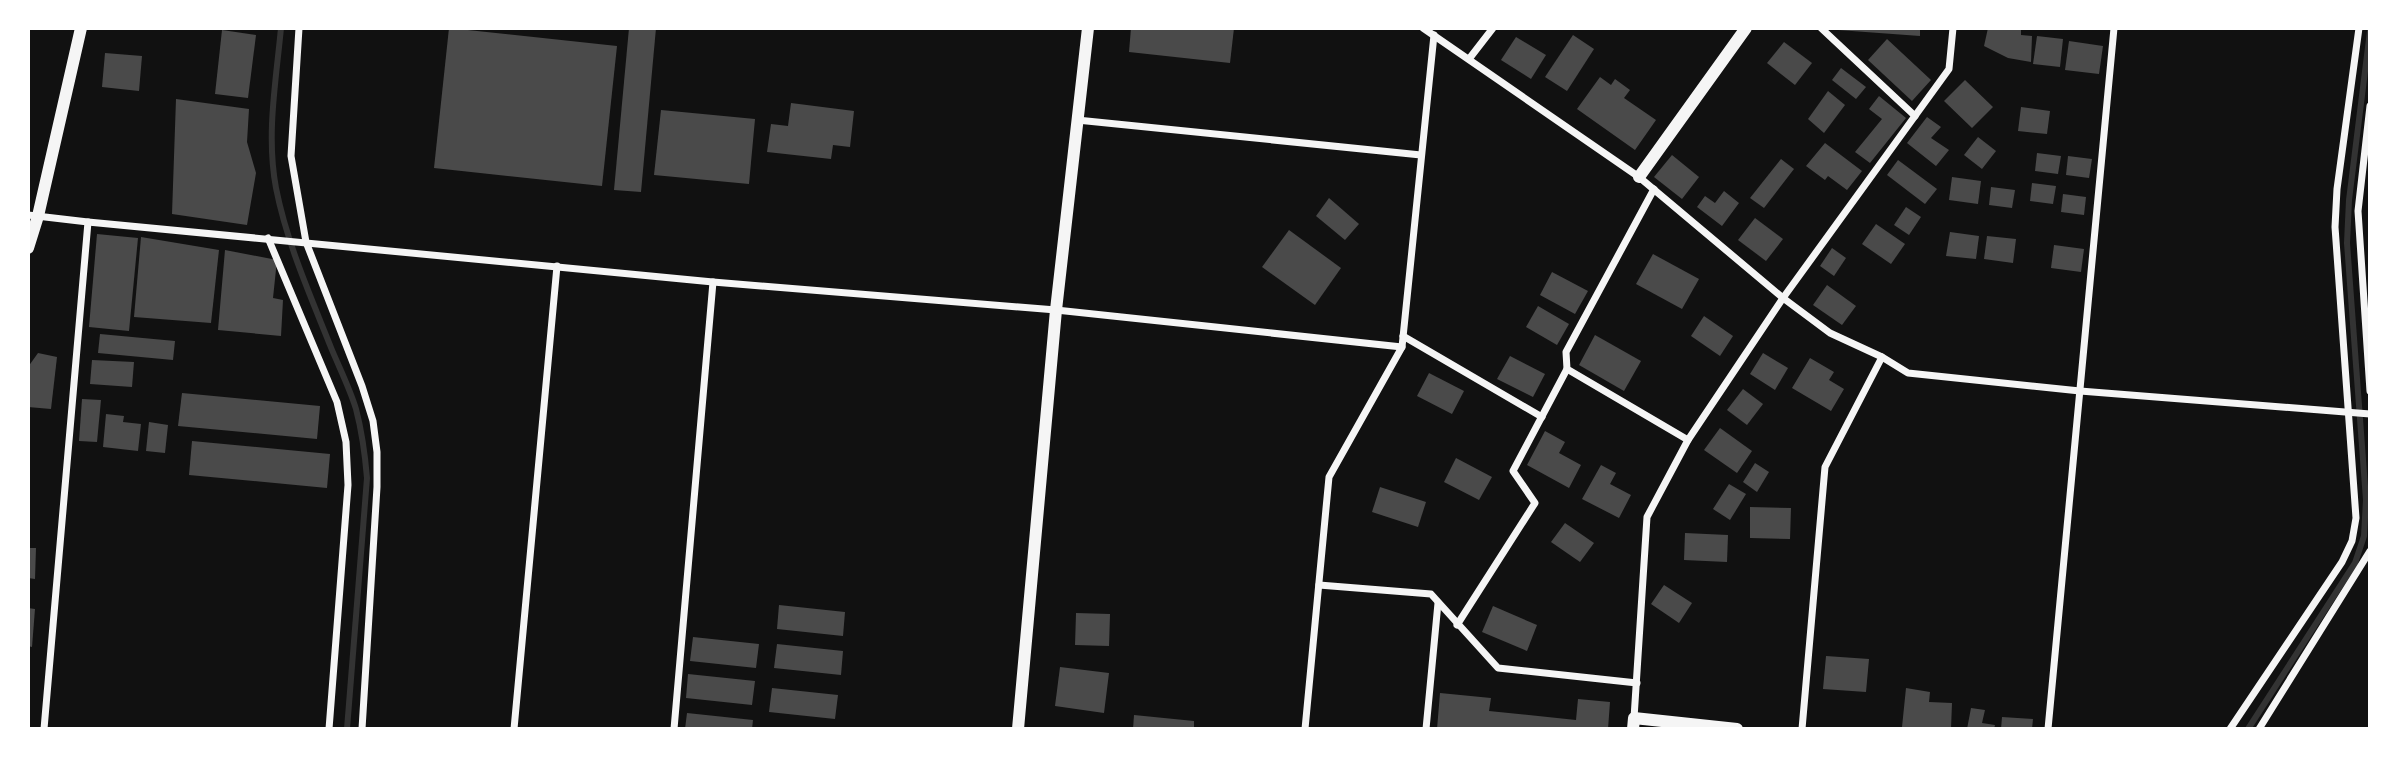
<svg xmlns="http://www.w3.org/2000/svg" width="2398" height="757" font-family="'Varela Round',sans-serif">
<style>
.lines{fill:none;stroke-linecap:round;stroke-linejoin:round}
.stream{stroke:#333;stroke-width:6}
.building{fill:#4a4a4a}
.minor{stroke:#f5f5f5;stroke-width:7}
.tertiary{stroke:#f5f5f5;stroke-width:12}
</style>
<rect width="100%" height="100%" fill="#111"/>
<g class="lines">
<g class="stream">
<path d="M 281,28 C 276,81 266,135 276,188 C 287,244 311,297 332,350 C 340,369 350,389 356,409 C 362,432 365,454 367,478 L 347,729"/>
<polyline points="2248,729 2355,563 2364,536 2366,500 2347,243 2349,200 2370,31"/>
</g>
</g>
<g class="building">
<polygon points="449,28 617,46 602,186 434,168"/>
<polygon points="629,28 656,28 641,192 614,190"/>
<polygon points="1131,28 1234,28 1230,63 1129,52"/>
<polygon points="1838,28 1920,28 1920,36 1838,30"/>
<polygon points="1988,28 2015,28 2021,29 2021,35 2032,36 2031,62 2008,58 1984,46"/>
<polygon points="222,30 256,35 248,98 215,94"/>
<polygon points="1573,35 1594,49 1567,91 1545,77"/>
<polygon points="2037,36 2063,39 2060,67 2033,64"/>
<polygon points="1516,37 1546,55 1531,79 1501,60"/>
<polygon points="1887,39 1931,80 1912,101 1868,60"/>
<polygon points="2069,41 2103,46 2099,74 2065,70"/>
<polygon points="1784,42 1812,63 1795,85 1767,63"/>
<polygon points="105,53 142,56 139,91 102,87"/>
<polygon points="1841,68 1866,87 1856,99 1832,80"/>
<polygon points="1600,77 1611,85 1615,79 1630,90 1624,98 1656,120 1635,150 1577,109"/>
<polygon points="1965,80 1993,107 1972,128 1944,101"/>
<polygon points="1828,91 1845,105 1824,133 1808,119"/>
<polygon points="1879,96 1906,118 1870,163 1855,152 1882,119 1869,109"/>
<polygon points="176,99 249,109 247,142 256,173 247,225 172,214"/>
<polygon points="791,103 854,111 850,147 833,145 831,159 767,152 771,124 788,126"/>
<polygon points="2021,107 2050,111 2047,134 2018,131"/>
<polygon points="661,110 755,119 749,184 654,175"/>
<polygon points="1927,117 1941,127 1931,138 1949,150 1936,166 1907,143"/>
<polygon points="1978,137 1996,151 1982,169 1964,155"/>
<polygon points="1825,143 1862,171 1847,190 1828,176 1825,180 1806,166"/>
<polygon points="2037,153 2061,156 2058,174 2035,171"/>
<polygon points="1672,155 1699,177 1682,199 1654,177"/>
<polygon points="2068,156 2092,159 2089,178 2066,175"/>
<polygon points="1781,159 1794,169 1764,208 1750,198"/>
<polygon points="1898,160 1937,189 1925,204 1887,175"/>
<polygon points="1952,177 1981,181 1978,204 1949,200"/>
<polygon points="2032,183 2056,186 2053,204 2030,201"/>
<polygon points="1991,187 2015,190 2012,208 1989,205"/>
<polygon points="1724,191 1739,203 1722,226 1697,207 1705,196 1715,203"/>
<polygon points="2063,194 2086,197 2084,215 2061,212"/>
<polygon points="1329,198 1359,224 1345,240 1316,216"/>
<polygon points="1906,207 1921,217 1909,235 1894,225"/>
<polygon points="1755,218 1783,239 1766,261 1738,240"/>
<polygon points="1876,224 1905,244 1891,264 1862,244"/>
<polygon points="1289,230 1341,268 1315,305 1262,267"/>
<polygon points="1950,232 1979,236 1976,259 1946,256"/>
<polygon points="97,234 138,238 129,331 89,327"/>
<polygon points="1987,236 2016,239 2013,263 1984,259"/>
<polygon points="141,237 219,250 211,323 134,317"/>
<polygon points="2054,245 2084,249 2081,272 2051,268"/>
<polygon points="1832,248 1846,258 1834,276 1820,266"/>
<polygon points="225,250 277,260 273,298 283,300 281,336 218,330"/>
<polygon points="1653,254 1699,279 1682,309 1636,284"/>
<polygon points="1552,272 1588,291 1575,314 1540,295"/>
<polygon points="1827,285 1856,306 1842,325 1813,305"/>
<polygon points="1538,306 1569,324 1557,345 1526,327"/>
<polygon points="1704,316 1733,336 1720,356 1691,336"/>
<polygon points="100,334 175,341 173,360 98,353"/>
<polygon points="1595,335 1641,361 1624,391 1579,365"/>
<polygon points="38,353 57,357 51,409 28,407 28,367"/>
<polygon points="1763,353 1788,368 1775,390 1750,374"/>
<polygon points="1510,356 1545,374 1533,397 1497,379"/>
<polygon points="1810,358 1834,372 1829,380 1844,389 1831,411 1792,388"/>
<polygon points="92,360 134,362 132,387 90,384"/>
<polygon points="1429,373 1464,391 1452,414 1417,396"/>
<polygon points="1743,389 1763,404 1747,425 1727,410"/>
<polygon points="182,393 320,406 317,439 178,426"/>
<polygon points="82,399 101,400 97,442 79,441"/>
<polygon points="106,414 124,416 123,422 141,424 138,451 103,447"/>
<polygon points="149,422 168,425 165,453 146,451"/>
<polygon points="1720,428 1752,451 1737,473 1704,450"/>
<polygon points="1545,431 1565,442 1559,453 1581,465 1569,488 1527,465"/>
<polygon points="192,441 330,454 327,488 189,475"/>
<polygon points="1456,458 1492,477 1479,500 1444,482"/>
<polygon points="1755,463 1769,472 1757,492 1743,482"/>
<polygon points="1601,465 1616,473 1610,484 1631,495 1619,518 1582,499"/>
<polygon points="1729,484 1746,494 1730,520 1713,509"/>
<polygon points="1380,487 1426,502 1418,527 1372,512"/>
<polygon points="1750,507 1791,508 1790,539 1750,538"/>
<polygon points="1565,523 1594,543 1580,562 1551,542"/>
<polygon points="1685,533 1728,535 1727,562 1684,560"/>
<polygon points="28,548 36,548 35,579 28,578"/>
<polygon points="1664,585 1692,603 1679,623 1651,604"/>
<polygon points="779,605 845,612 843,636 777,629"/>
<polygon points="1493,606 1537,625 1527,651 1482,632"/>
<polygon points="28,608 35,609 32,647 28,646"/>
<polygon points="1076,613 1110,614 1109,646 1075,645"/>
<polygon points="693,637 759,644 756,668 690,661"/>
<polygon points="777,644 843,651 841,675 774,668"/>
<polygon points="1826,656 1869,659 1866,692 1823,689"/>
<polygon points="1060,667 1109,673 1104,713 1055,706"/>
<polygon points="688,674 755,681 752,705 686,698"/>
<polygon points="772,688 838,695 835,719 769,712"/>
<polygon points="1906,688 1930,692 1929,702 1952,703 1951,729 1902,727"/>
<polygon points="1440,693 1491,698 1489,711 1576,720 1578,699 1610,702 1608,729 1437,729"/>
<polygon points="1971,708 1985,710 1982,723 1995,725 1994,729 1967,729"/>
<polygon points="687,713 753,720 752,729 685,729"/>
<polygon points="1134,715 1194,721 1194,729 1133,729"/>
<polygon points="2002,717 2033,719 2032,729 2001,729"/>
</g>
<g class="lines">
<g class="minor">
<polyline points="299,28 291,156 306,242 362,386 373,421 377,452 377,487 362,729"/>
<polyline points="1423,28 1639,177 1783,298 1830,333 1882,357 1908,373 2080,391 2370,414"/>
<polyline points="1821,28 1915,116"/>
<polyline points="1469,59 1493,28"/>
<polyline points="2370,106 2358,211 2370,391"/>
<polyline points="1077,120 1421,155"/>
<polyline points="1654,189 1566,352 1567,369 1688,440"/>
<polyline points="28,215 88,222 713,282 1056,310 1402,347"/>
<polyline points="268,238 337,402 346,442 348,485 329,729"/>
<polyline points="1403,336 1542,417"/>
<polyline points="1319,585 1431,594 1498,668 1637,683"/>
<polyline points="1457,625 1535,503 1513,471 1567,369"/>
<polyline points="1634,718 1647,517 1688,440 1783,298 1949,69 1953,28"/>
<polyline points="44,729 88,222"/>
<polyline points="514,729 557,266"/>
<polyline points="674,729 713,282"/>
<polyline points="1305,729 1329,477 1402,347 1434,35"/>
<polyline points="1426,729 1438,603"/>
<polyline points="1802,729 1825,467 1882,357"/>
<polyline points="2048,729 2114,28"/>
<polyline points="2230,729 2342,562 2352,541 2356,518 2335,227 2337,189 2359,28"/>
<polyline points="2259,729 2370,551"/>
</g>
<g class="tertiary">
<polyline points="1639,177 1746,28"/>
<polyline points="28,248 38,216 81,28"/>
<polyline points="1018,729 1056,310 1088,28"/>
<polyline points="1633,729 1634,718 1737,729"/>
</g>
</g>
<rect width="2398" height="757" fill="none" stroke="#ffffff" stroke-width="60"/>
</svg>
